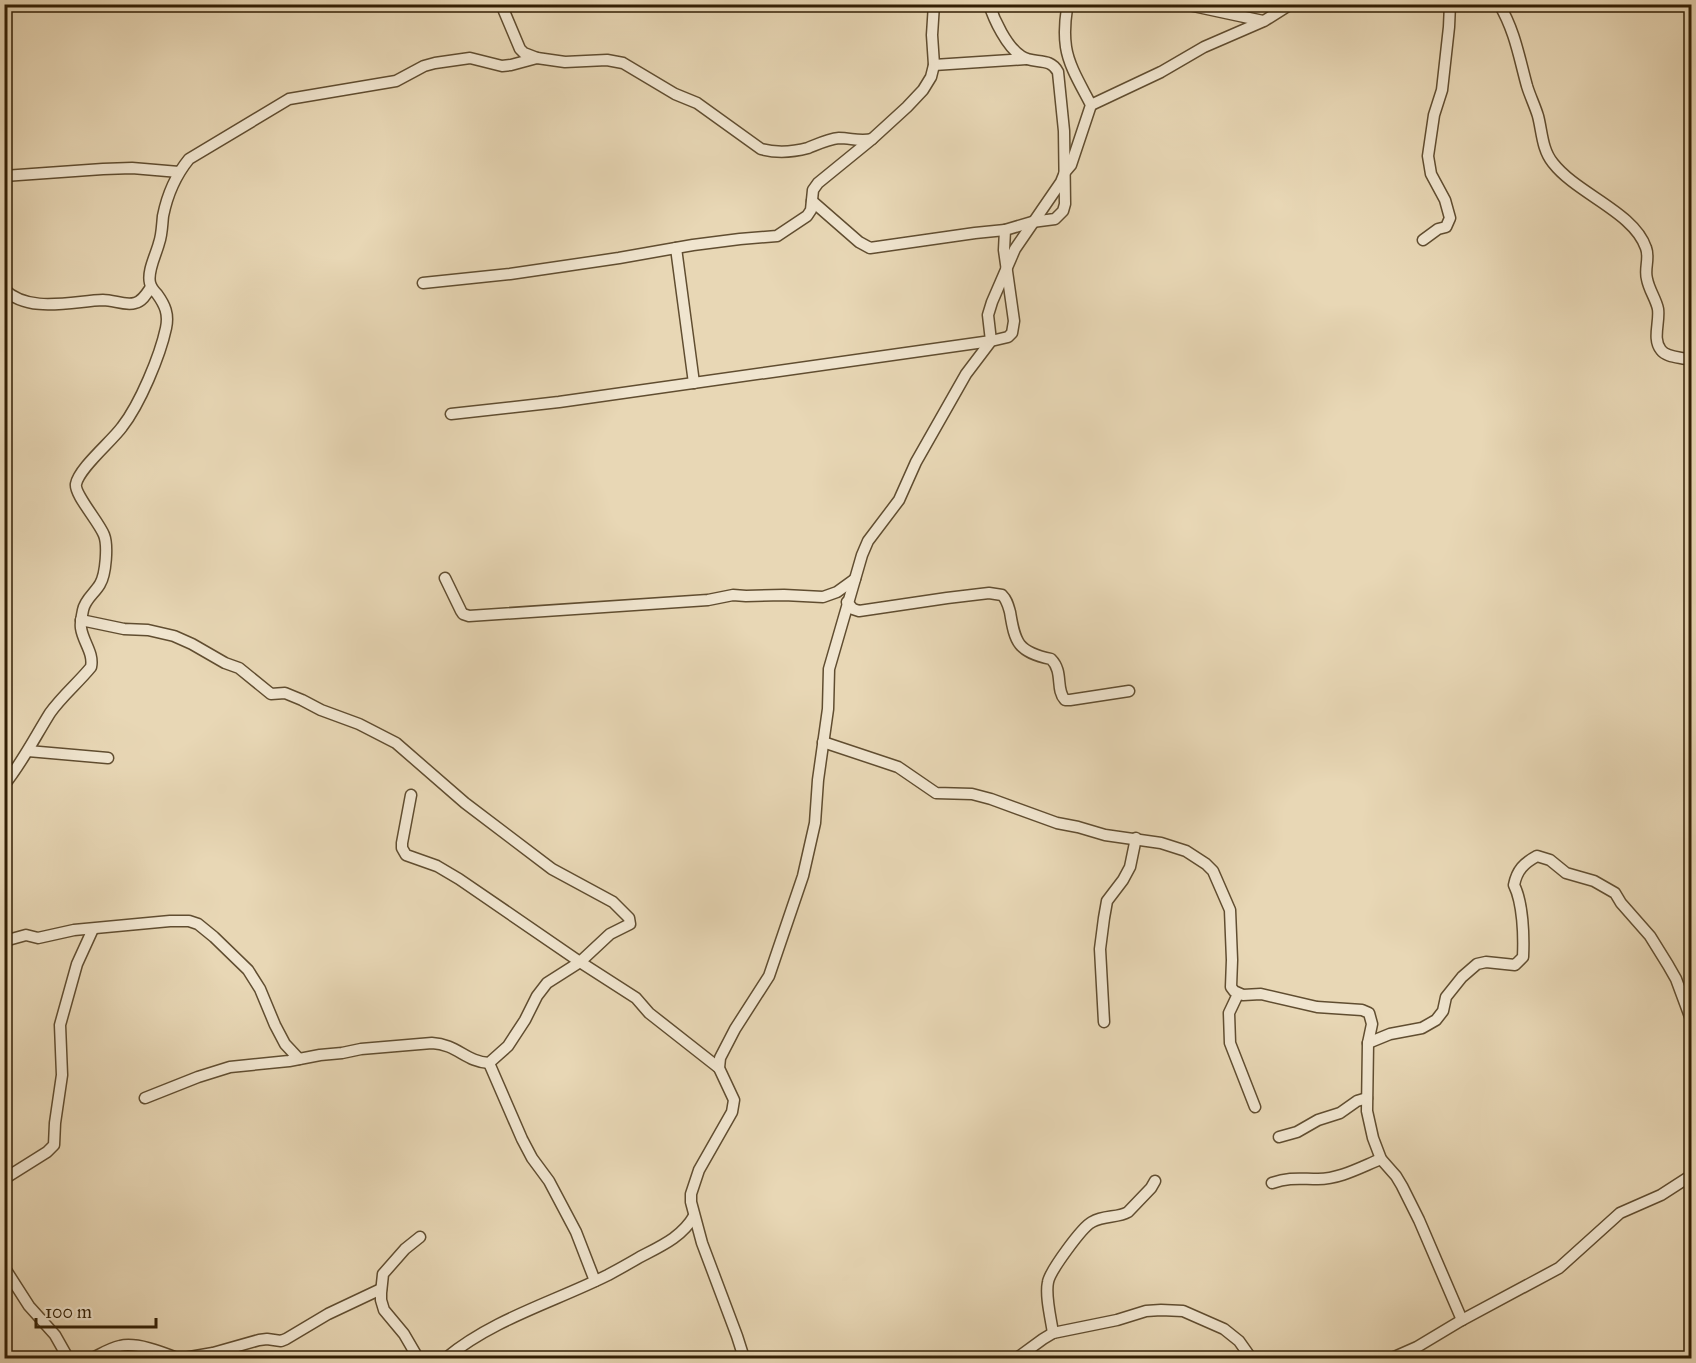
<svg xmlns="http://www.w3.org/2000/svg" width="1696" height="1363" font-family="'IM FELL Great Primer',serif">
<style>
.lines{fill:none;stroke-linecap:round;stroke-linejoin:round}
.minor-casing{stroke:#604d30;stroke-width:13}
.minor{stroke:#f0e5cf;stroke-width:10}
</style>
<rect width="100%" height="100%" fill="#e8d7b5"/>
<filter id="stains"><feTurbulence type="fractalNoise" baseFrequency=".00333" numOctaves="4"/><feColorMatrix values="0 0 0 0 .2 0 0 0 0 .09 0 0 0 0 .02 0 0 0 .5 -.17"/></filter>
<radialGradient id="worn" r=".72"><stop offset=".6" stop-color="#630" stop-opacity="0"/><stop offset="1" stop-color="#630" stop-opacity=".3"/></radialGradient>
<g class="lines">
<defs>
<g id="minor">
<polyline points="501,4 520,49 524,53 537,58"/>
<polyline points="1184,4 1263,21"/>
<path d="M 1499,4 C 1515,31 1519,57 1527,86 C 1530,96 1535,106 1538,116 C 1542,131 1542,150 1553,163 C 1577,194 1634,212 1646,248 C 1650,258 1644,269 1647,279 C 1649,290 1656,299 1658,309 C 1660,322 1652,339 1661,350 C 1666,357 1678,357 1686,359"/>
<polyline points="934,65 1026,59"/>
<polyline points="1091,105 1161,72 1204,47 1264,21 1291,4"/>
<polyline points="4,176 103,169 132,168 179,172"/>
<polyline points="812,201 859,242 870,248 975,233 1005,230"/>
<polyline points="1423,240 1438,229 1446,227 1450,218 1445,200 1431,174 1428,156 1434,115 1442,90 1449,27 1450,4"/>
<polyline points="676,248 694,383"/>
<polyline points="423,283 510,274 619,258 693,245 740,239 777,236 807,216 811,210 813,190 818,183 872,139 907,107 923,90 931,77 934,65 932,35 934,4"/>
<path d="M 4,289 C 28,314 73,301 103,300 C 114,300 125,306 135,303 C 143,301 147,293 151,287"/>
<path d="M 451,414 L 559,402 L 991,341 L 988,315 L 992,302 L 1015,249 L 1061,182 L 1065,172 L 1071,165 L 1091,105 C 1082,87 1069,67 1066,47 C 1064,34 1065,21 1067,8 L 1074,4"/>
<polyline points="445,578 461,611 463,614 469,616 708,600 733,595 746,596 784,595 823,597 837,592 855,579"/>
<path d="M 847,602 L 853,609 L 859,611 L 947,598 L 989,593 L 1002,595 C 1007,600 1008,605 1010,612 C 1015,643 1018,652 1051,659 C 1064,672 1055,689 1065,700 L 1070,700 L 1129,691"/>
<path d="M 81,620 L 124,629 L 148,630 L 174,636 L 192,644 L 225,663 L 239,668 L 271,694 L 285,693 L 302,700 L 321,710 L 359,724 L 396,743 L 465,803 L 552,869 L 613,902 L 629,918 L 630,924 L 610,934 L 580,962 L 547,983 L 537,996 L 525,1020 L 508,1046 L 489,1063 C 466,1062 457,1044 432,1043 L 361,1049 L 342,1053 L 320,1055 L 289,1061 L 230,1067 L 198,1077 L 145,1098"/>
<polyline points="823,742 898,767 936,793 972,794 991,799 1057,823 1078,827 1105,835 1161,843 1186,851 1206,864 1213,871 1230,910 1232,960 1231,987 1234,991 1243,995 1261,994 1317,1007 1362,1010 1369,1013 1372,1024 1368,1043 1367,1111 1373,1138 1381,1159 1396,1176 1402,1186 1419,1220 1462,1320"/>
<polyline points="28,751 108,758"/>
<path d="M 4,785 C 22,763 35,737 50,713 C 62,696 78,683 91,667 C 94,653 83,642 81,628 C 80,622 82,616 83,610 C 85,599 95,593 100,584 C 106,574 108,545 104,535 C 99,522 74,494 76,484 C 79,468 112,441 122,427 C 140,404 160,356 166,328 C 169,314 165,305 157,294 C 154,291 151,287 150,283 C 147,271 156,255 159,243 C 162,235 162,225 163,216 C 167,196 176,175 189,159 L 289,99 L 396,81 L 424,66 L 435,63 L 470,58 L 502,66 L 511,65 L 537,58 L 565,62 L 607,60 L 623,63 L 675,94 L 697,103 L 761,149 C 776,153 793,152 808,148 C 818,144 828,139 839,138 C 851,138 860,142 872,139"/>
<polyline points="411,795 402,843 402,848 406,855 437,866 459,879 580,962 636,998 649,1013 719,1068"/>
<polyline points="8,940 26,935 38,938 74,930 170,921 189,921 198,924 214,937 248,970 260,989 275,1025 285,1044 299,1059"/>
<polyline points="1238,994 1229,1013 1230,1043 1255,1107"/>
<polyline points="1104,1022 1100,949 1104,918 1107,901 1123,880 1130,867 1136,838"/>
<path d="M 1368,1043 L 1390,1034 L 1422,1028 L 1436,1020 L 1443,1011 L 1446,997 L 1462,977 L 1477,964 L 1486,962 L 1515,965 L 1523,957 C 1524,936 1523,903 1514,885 C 1517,870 1524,863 1537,856 L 1550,860 L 1566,873 L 1594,881 L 1615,893 L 1621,903 L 1650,936 L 1668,965 L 1676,979 L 1692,1022"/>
<polyline points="489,1063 522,1139 532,1158 549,1181 576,1232 595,1281"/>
<polyline points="1279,1137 1297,1132 1318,1120 1340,1113 1357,1101 1367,1098"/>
<polyline points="4,1179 47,1152 54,1145 55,1123 62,1075 60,1025 77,964 93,929"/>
<path d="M 1272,1183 C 1290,1177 1299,1179 1318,1179 C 1340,1179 1361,1167 1381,1159"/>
<polyline points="4,1267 29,1306 55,1335 68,1358"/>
<path d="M 1053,1333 C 1051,1319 1045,1296 1048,1282 C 1050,1271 1082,1227 1092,1222 C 1104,1215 1118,1218 1128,1212 L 1151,1188 L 1155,1181"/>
<path d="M 93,1358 C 101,1354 110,1348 120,1346 C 136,1342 162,1352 177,1358"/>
<polyline points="184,1358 213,1353 259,1340 267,1339 281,1341 286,1339 328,1314 381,1289"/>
<polyline points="418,1358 404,1334 384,1310 381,1300 381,1293 383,1274 405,1249 420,1237"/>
<path d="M 446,1358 C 493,1319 554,1302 608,1275 C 619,1269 630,1263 640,1257 C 661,1246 682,1237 694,1216"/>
<path d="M 744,1358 L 737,1336 L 702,1243 L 691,1202 L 691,1194 L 699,1170 L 732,1112 L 734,1100 L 719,1068 L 720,1058 L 735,1029 L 769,976 L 803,876 L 815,823 L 818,780 L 828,709 L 829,669 L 862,555 L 868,541 L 899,500 L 916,462 L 966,374 L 991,341 L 1008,337 L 1012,333 L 1014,321 L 1004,250 L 1005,230 L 1032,222 L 1055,219 L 1063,211 L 1065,204 L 1064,131 L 1058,72 C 1050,56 1033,65 1021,56 C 1007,47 994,20 989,4"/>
<polyline points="1017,1358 1043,1339 1053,1333 1117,1320 1146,1311 1161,1310 1183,1311 1224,1329 1239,1341 1251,1358"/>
<polyline points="1392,1358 1417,1347 1462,1320 1559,1268 1620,1213 1661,1195 1692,1175"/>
</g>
</defs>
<use href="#minor" class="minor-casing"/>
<use href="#minor" class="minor"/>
</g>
<rect width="1696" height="1363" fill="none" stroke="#e8d7b5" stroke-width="24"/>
<rect x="6" y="6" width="1684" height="1351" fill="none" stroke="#321f04" stroke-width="3"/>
<rect x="12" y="12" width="1672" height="1339" fill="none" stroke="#321f04" stroke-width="1.5"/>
<path d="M36 1318v9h120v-9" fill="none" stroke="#321f04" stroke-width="3"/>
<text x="45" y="1318" font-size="18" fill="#321f04" stroke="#f0e5cf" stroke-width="4.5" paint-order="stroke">100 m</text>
<rect width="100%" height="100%" filter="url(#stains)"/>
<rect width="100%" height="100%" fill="url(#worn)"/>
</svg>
